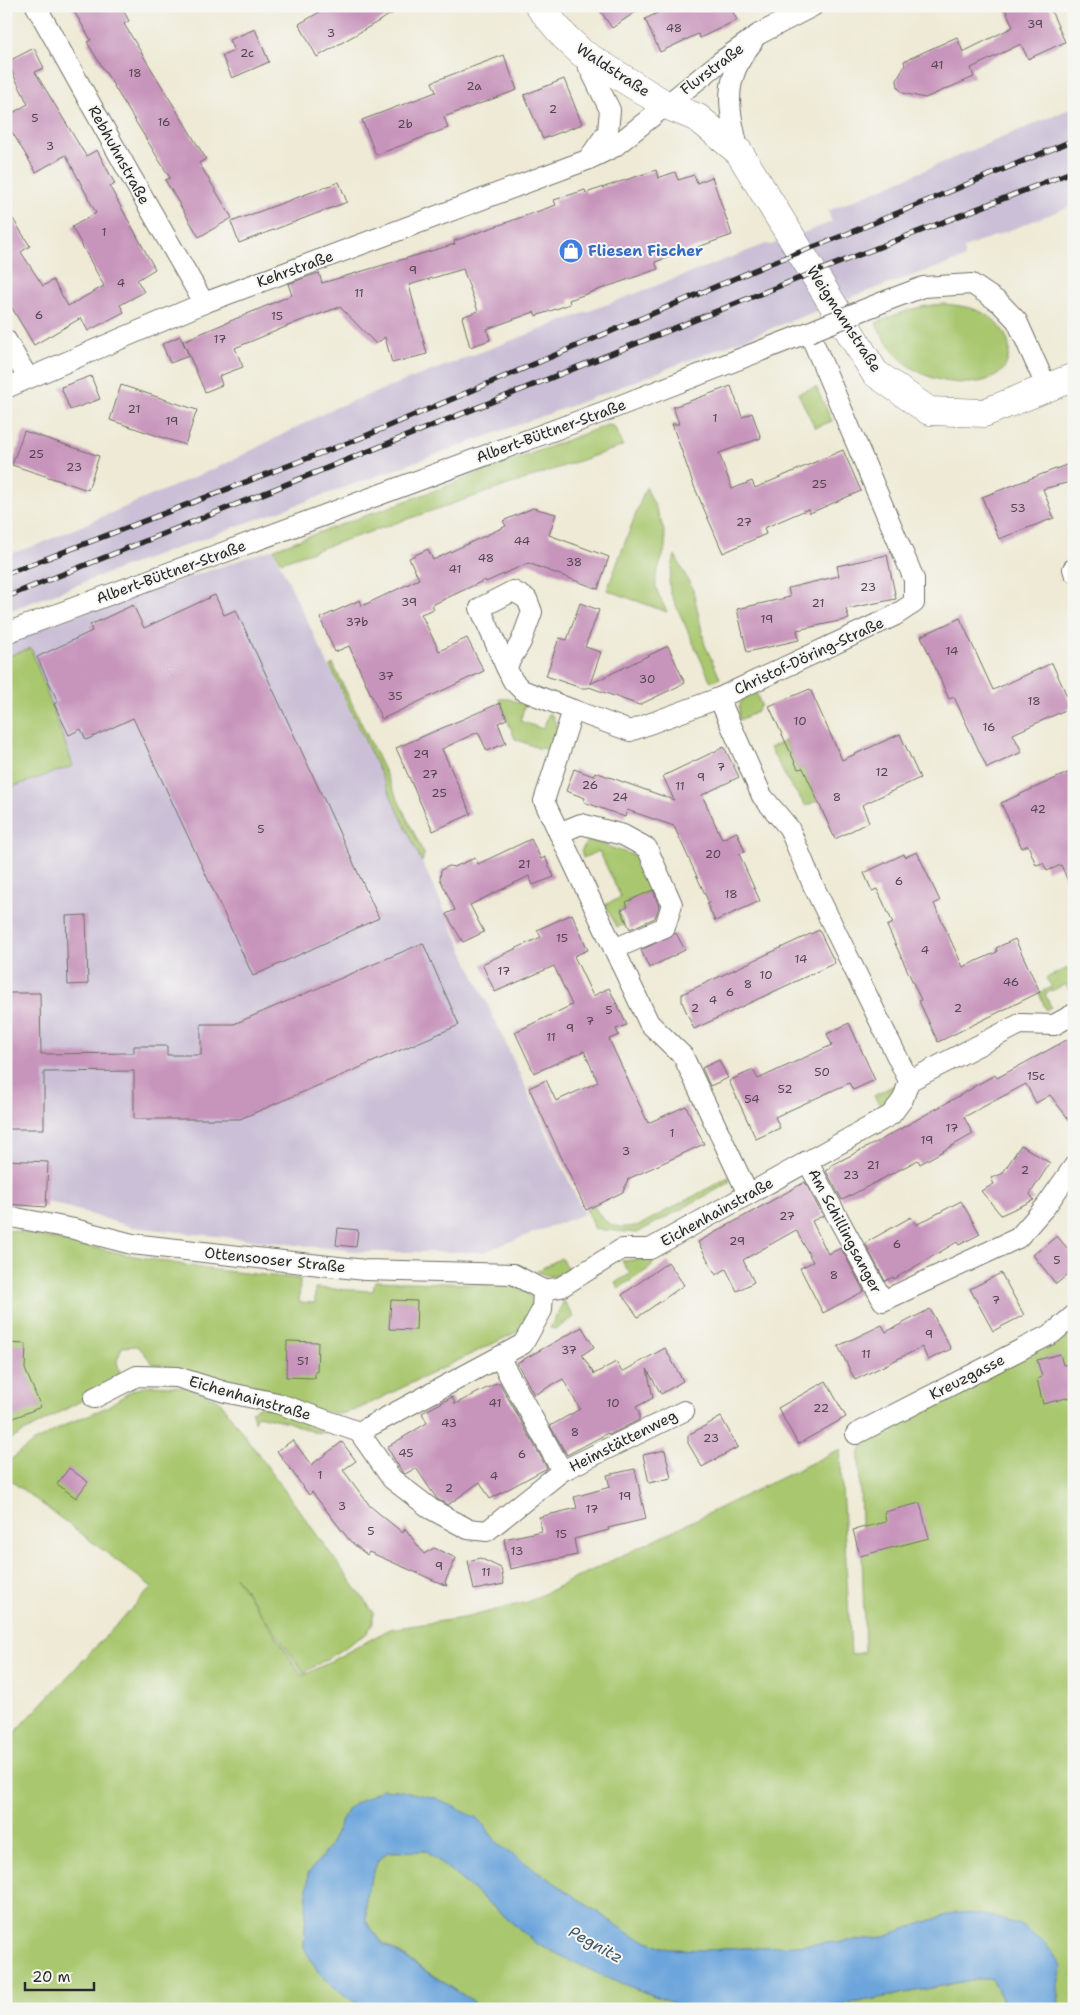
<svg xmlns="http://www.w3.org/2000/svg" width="1080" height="2015" font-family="'Shantell Sans',sans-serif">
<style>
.industrial{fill:#cabfd6}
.green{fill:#a9c76e;stroke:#6a794c}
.water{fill:#6ca5db;stroke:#4c6883}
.building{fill:#c794bb}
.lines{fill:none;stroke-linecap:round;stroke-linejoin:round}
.street-casing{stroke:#6f6e66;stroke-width:22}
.secondary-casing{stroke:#6f6e66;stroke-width:29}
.street{stroke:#fff;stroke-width:20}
.secondary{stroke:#fff;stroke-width:28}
.rail-casing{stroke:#2b2b2b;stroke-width:5.5}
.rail{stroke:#f6f6f2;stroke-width:4;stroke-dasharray:11;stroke-linecap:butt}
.street-bridge-casing{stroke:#6f6e66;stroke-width:22;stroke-linecap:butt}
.street-bridge{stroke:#fff;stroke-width:20}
.labels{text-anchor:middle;stroke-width:4;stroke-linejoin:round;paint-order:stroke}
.number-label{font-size:12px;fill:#52454f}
.street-label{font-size:15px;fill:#2b2b2b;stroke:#f6f6f2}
.shop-label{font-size:15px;font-weight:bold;fill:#366cbe;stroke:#f6f6f2;text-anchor:start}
.water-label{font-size:16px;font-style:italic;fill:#425669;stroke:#f6f6f2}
</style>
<rect width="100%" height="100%" fill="#f6f6f2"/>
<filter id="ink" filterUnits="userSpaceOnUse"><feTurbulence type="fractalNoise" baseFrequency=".02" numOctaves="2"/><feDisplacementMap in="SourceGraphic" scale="10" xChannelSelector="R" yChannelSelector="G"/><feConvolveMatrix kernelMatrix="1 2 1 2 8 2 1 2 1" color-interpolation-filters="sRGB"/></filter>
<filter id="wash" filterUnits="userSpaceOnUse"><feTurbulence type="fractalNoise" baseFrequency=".0096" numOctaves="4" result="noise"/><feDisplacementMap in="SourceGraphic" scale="20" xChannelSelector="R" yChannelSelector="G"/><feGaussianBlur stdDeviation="1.12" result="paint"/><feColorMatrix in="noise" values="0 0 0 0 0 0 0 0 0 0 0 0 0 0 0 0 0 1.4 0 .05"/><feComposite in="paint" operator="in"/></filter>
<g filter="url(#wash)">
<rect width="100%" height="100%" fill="#eeead5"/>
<g class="industrial">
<polygon points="1074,107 1074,205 964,248 965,258 865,292 584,401 119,569 6,612 6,555 37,545 227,463 334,408 766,244 771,245 832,222 828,211"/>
<polygon points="273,549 423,864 584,1214 483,1252 363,1252 132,1227 30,1196 6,1197 6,639"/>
</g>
<g class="green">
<path d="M 944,304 C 967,306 990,310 1003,331 C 1007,337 1010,345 1009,353 C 1008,360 1006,368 1000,373 C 990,381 977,383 964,383 C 922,382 893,361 876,323 C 899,313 919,305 944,304 Z"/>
<polygon points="816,387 832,421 815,428 798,393"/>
<polygon points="607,425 614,426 623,446 281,562 274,549 436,490"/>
<path d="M 646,487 C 653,503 663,521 665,538 C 668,555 653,570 656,587 C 658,595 663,604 667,612 L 607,590 Z"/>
<polygon points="675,555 693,590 705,645 720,678 711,682 670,592 669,580"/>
<polygon points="31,648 73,766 6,789 6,657"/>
<polygon points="333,664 424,854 422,862 330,666"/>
<path d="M 755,690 L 761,705 L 755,713 L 739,720 C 738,705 740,696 755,690 Z"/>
<polygon points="499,699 509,699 525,705 520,721 543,729 549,713 552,715 557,727 552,744 547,749 538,748 515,739"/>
<polygon points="785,741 798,769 803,768 818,800 806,806 789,783 770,748"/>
<polygon points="592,841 638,857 653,890 626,902 628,907 618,911 624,925 617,927 605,905 621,897 599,851 583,858 581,851 587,842"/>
<polygon points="1068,968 1074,983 1074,996 1072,997 1066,984 1045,994 1051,1007 1046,1010 1039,993 1052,987 1046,978"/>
<polygon points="898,1083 897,1098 882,1109 874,1096"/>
<path d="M 729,1177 L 729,1183 L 637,1233 L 595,1229 L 586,1210 L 594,1206 C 606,1227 617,1230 640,1225 Z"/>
<polygon points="6,1229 129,1255 207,1269 300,1279 299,1302 315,1303 315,1288 373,1291 375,1281 510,1285 526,1291 534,1301 535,1309 521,1330 356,1410 340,1414 317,1410 166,1366 153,1364 138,1346 122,1347 117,1361 120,1374 110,1385 6,1442"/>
<path d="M 561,1258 L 569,1271 C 558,1278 549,1278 537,1271 Z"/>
<polygon points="655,1258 650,1268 619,1288 615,1283 630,1274 622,1261"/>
<polygon points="564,1301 574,1317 556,1329 550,1328"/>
<path d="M 1074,1321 L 1074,2009 L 1061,2009 C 1055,1996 1058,1980 1063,1967 L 956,1912 L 878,1938 L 815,1944 L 709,1950 L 669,1949 L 631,1935 L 499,1845 L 479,1819 L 397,1790 L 382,1789 L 348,1808 L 329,1847 L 308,1874 L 304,1948 L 343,1995 L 366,2009 L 6,2009 L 6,1742 L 152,1587 L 6,1477 L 6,1463 L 31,1444 L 69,1423 L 105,1408 L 133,1390 L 151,1385 L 186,1387 L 219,1400 L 373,1612 L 373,1623 L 366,1634 L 304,1673 L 235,1576 L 303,1676 L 390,1629 L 469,1617 L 527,1602 L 840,1449 L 851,1655 L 865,1652 L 859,1455 L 867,1435 Z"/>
<polygon points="260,1406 274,1409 326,1433 313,1432 288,1422 257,1415 254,1422 252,1411"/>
<polygon points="427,1851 537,1944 605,1977 683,2007 694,2009 476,2009 471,2000 383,1943 366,1921 366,1894 378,1860 388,1852"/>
<polygon points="976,1979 992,1979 1007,2009 817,2009 891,1996"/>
</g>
<path class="water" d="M 382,1789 L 397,1790 L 436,1798 L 479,1819 L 499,1845 L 631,1935 L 669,1949 L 709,1950 L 815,1944 L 878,1938 L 956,1912 L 986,1915 L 1020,1925 L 1045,1943 L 1063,1967 C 1058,1980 1055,1996 1061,2009 L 1007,2009 L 992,1979 L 976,1979 L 891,1996 L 817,2009 L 694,2009 L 683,2007 L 605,1977 L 537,1944 L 427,1851 L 388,1852 L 378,1860 L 366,1894 L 366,1921 L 383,1944 L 471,2000 L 476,2009 L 366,2009 L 343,1995 L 318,1972 L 304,1948 L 308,1874 L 329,1847 L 348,1808 Z"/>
<g id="blocks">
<g class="building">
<polygon points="71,6 121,6 129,21 124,24 206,159 199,163 232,218 199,237 165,180 170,178 87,42 91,40"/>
<polygon points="330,6 405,6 317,57 299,24"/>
<polygon points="597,6 644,6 612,28"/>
<polygon points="672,6 730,6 737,20 700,38 698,34 660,52 645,19"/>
<polygon points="1004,6 1049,6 1065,42 1028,59 1021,44 971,68 974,77 925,98 903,93 898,88 897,80 905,65 904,61 957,37 963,52 1013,27"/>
<polygon points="255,29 269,62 232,78 222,56 234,51 229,40"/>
<polygon points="34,48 44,68 35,72 86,156 97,150 115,184 110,187 155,269 137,280 144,292 120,305 124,312 88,331 81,318 34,345 6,298 6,208 30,246 21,252 43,286 53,280 68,306 104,286 72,227 96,213 66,155 36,172 6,122 6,117 28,104 7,62"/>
<polygon points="504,55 517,90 444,117 448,128 376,155 362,120 436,92 432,82"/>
<polygon points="564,79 582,124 543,139 524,95"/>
<polygon points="656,170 658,178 675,172 678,180 694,175 697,183 712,177 732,235 655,262 658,269 569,300 570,304 536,316 534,312 487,329 490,340 470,347 462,317 478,311 463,269 409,285 427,354 392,363 385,337 376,344 340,307 300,321 235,348 243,367 219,376 222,385 205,392 183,341 292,295 288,284 319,273 322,283 455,244 454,241 556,205 554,200 585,190 586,193"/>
<polygon points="339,182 347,202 239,243 231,222"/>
<polygon points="180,336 189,356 170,363 162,344"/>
<polygon points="91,376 100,399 70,410 61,387"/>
<polygon points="121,385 197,410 185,445 110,420"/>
<polygon points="731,386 742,417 752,413 761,438 719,453 732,489 752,481 755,488 843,450 861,491 810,513 808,509 764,528 766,534 723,553 694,486 672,424 679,424 673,407"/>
<polygon points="24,431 99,456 88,490 12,465"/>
<polygon points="1074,462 1074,481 1043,489 1054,518 999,539 982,497"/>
<polygon points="533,508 556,514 549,535 609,557 598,589 528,563 486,582 485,580 432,605 434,609 421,614 439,651 467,638 484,671 382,719 349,646 335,652 320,618 360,600 362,606 419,579 409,558 428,549 433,560 506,526 503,521"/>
<polygon points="887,555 896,599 846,609 849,619 797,630 799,640 747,652 737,609 790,597 788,588 839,576 837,566"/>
<polygon points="215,595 224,615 236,610 379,918 253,976 133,718 86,740 81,729 69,735 54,704 58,702 37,657 92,631 90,625 133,605 144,628"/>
<polygon points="580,603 599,610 585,647 601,652 590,684 668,646 685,683 639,705 589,687 588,688 581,688 546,676 559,638 567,640"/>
<polygon points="960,618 993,690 1052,663 1072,707 1013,734 1022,752 987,768 954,697 949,699 921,636"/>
<polygon points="810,689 842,760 900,734 920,778 862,805 869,822 835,839 803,768 798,769 769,706"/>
<polygon points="500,703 507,719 498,723 506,743 487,751 478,732 442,749 471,814 433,831 396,748"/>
<polygon points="724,747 739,777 702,795 722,839 737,832 745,852 739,854 760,901 715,921 707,904 709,903 674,826 627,810 625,817 584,802 585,798 566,791 574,769 593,776 595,772 674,800 663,776"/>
<polygon points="1074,770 1074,895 1061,865 1047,871 1043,863 1036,865 1028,845 1022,848 1001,803"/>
<polygon points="531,839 541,859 545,857 554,877 533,885 529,876 470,905 484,932 463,942 446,914 455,910 440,879 441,870 449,866 454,867 475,858 478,864"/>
<polygon points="917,852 940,901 934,904 963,967 997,952 996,948 1015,939 1040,992 938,1042 919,1001 921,1000 887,926 893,923 877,889 872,891 864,873 904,854 905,857"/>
<polygon points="653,890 659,906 655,918 630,929 621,910 628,907 626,902"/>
<polygon points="572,914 588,950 574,956 593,996 609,988 627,1025 616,1029 619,1035 609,1039 648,1123 686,1106 704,1144 628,1179 623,1192 586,1210 529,1088 546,1080 556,1101 598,1082 584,1051 534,1073 515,1032 572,1005 554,966 495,992 482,964 541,937 537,930"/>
<polygon points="86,915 88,984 68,985 66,916"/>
<polygon points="819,930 835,963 694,1029 682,1002 682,994"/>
<polygon points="676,933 685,950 649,968 641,950"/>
<polygon points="423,943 459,1025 240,1119 134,1119 134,1071 44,1072 44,1129 7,1129 6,1079 9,1079 8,993 40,993 41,1054 134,1053 134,1046 167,1046 167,1055 201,1055 201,1024 234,1024"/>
<polygon points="849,1023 875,1080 853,1090 849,1083 775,1117 780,1128 756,1139 729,1081 753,1070 758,1079 832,1045 827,1034"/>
<polygon points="1074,1036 1074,1126 1050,1095 1036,1103 1026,1084 964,1117 973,1134 920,1164 918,1160 842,1200 826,1171 831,1168 830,1166 877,1142 973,1088 973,1087 995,1075 997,1078"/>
<polygon points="719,1060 728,1078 710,1086 702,1068"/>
<polygon points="1021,1145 1050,1163 1030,1194 1034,1200 1001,1215 981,1191 994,1184 991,1178 1002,1174"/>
<polygon points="6,1160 48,1162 46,1207 6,1204"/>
<polygon points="805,1182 823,1216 812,1221 828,1254 841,1248 864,1291 823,1313 800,1268 813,1262 796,1230 743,1260 754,1282 737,1291 726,1269 716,1275 698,1242"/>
<polygon points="961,1201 980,1234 959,1245 957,1242 894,1279 893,1277 885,1281 865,1243 911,1217 916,1225"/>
<polygon points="338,1228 358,1230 356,1247 336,1245"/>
<polygon points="1057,1236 1074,1256 1074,1270 1056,1284 1033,1255"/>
<polygon points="668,1262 684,1285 638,1317 622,1295"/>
<polygon points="1001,1273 1024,1315 993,1331 970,1289"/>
<polygon points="391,1300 417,1301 416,1330 389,1329"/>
<polygon points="930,1309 951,1349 928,1360 922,1347 855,1380 838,1346 882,1325 886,1332"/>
<polygon points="582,1327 594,1347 582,1355 594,1374 616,1362 622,1372 665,1348 683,1381 661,1394 647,1369 653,1398 636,1407 639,1412 639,1420 609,1435 608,1433 567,1455 550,1426 580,1409 563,1379 534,1395 517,1363"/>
<polygon points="287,1341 318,1342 317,1372 315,1372 315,1378 286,1377"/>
<polygon points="6,1343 26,1344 25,1369 41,1407 6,1421"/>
<polygon points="1060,1354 1063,1365 1074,1363 1074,1396 1043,1404 1037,1379 1042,1377 1037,1360"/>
<polygon points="826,1381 846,1417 798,1444 778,1408"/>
<polygon points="499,1382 547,1468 490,1499 480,1482 448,1505 437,1499 416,1468 405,1474 402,1472 387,1447 427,1423 422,1413 452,1397 455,1404"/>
<polygon points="721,1417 738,1447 702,1467 688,1443 688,1435"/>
<polygon points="293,1440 311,1465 342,1442 356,1461 343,1470 370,1506 403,1533 405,1528 424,1554 434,1548 456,1558 445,1582 447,1586 369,1552 367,1555 350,1541 312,1492 309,1495 277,1451"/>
<polygon points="665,1450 671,1478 649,1483 643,1455"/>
<polygon points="69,1468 88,1482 76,1498 57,1484"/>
<polygon points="635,1469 646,1519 608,1528 609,1530 574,1539 577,1555 510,1569 504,1539 542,1531 539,1517 577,1508 574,1497 610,1487 607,1475"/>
<polygon points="920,1503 929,1538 860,1556 853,1530 886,1522 884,1512"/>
<polygon points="480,1558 501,1568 504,1584 474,1590 468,1561"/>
</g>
</g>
</g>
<g filter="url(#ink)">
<use href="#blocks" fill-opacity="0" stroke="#6f6e66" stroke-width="1"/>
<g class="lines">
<defs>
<g id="street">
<polyline points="36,6 128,171 204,303"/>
<polyline points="582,53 610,110 608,131 589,158"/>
<path d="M 739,152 C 729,109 721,81 752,43"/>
<polyline points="883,302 923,287 972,284 1000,303 1017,321 1047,388"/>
<polyline points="6,340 28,378"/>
<polyline points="6,388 204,303 587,160 614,147 720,62 759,34 813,6"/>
<polyline points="1073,569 1074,572"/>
<polyline points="6,633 611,409 809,332 914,579 914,603 894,616 719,698 762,796 789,828 813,885 909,1081"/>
<polyline points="506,667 480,608 513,591 527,599 532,612 521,642 506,667 513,681 522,690 573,710 544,801 649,1023 683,1056 748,1194"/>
<polyline points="573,710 630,731 719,698"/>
<polyline points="559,833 581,824 623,835 647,848 672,904 665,927 614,949"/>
<polyline points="807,1161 883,1301 1018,1238 1046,1206 1074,1166"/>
<polyline points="6,1216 74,1229 132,1244 365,1270 513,1274 543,1290"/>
<polyline points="543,1290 561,1287 622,1249 650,1249 891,1115 903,1099 909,1081 1020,1024 1054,1025 1074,1014"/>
<polyline points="499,1357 562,1471"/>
<polyline points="94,1398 137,1376 177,1377 225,1392 277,1403 359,1432 523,1344 542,1310 543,1290"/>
<polyline points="359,1432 392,1479 431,1509 468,1529 487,1531 562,1471 684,1411"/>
<polyline points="856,1434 1053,1333 1074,1315"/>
</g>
<polyline id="secondary" points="539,6 564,36 582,53 666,105 698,118 739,152 875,373 929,411 984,413 1074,377"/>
</defs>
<use href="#street" class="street-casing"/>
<use href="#secondary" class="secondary-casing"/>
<use href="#street" class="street"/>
<use href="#secondary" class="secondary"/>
<defs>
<g id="rail">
<polyline points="6,574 363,437 771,263 842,236 1074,140"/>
<polyline points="6,597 787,283 1074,171"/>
</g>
</defs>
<use href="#rail" class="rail-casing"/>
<use href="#rail" class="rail"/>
<defs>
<polyline id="street-bridge" points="809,332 883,302"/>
</defs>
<use href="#street-bridge" class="street-bridge-casing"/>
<use href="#street-bridge" class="street-bridge"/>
</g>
</g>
<defs>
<symbol id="shop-disc" viewBox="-11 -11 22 22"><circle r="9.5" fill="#3f7fe0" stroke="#f6f6f2"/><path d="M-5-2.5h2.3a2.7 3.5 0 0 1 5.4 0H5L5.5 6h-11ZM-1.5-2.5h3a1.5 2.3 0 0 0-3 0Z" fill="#fff"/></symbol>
</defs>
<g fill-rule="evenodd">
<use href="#shop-disc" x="557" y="237" width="28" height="28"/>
</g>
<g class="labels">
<g class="number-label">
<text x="1035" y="28">39</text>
<text x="674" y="32">48</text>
<text x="331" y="37">3</text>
<text x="247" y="57">2c</text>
<text x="937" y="69">41</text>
<text x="135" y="77">18</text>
<text x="474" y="90">2a</text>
<text x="553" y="113">2</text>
<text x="35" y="122">5</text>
<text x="164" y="126">16</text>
<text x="405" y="128">2b</text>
<text x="50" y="150">3</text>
<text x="104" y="236">1</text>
<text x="413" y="274">9</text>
<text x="121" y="287">4</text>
<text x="359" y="297">11</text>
<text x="39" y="319">6</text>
<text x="277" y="320">15</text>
<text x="220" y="343">17</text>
<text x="134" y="413">21</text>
<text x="715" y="422">1</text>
<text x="172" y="425">19</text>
<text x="36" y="458">25</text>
<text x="74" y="471">23</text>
<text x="819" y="488">25</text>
<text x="1018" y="512">53</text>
<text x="744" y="526">27</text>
<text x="522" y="545">44</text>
<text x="486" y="562">48</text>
<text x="574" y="566">38</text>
<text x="455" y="573">41</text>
<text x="868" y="591">23</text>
<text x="409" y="606">39</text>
<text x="818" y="607">21</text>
<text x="767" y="623">19</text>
<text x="357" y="626">37b</text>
<text x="952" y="655">14</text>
<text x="386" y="680">37</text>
<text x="647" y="683">30</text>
<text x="395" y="700">35</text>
<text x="1034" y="705">18</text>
<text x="800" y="725">10</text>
<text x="989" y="731">16</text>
<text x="421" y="758">29</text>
<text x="721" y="771">7</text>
<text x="882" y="776">12</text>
<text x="430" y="778">27</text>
<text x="701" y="781">9</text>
<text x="590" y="789">26</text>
<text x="680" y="790">11</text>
<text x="439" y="797">25</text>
<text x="620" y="801">24</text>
<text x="837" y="801">8</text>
<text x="1038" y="813">42</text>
<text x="261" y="833">5</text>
<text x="713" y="858">20</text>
<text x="524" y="868">21</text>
<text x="899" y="885">6</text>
<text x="731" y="898">18</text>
<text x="562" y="942">15</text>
<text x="925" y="954">4</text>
<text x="801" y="963">14</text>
<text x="504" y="975">17</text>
<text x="766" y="979">10</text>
<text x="1011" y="986">46</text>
<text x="748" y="988">8</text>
<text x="730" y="996">6</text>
<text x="713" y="1004">4</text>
<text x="695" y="1012">2</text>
<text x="958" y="1012">2</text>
<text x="609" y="1014">5</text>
<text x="590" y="1025">7</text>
<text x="570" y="1032">9</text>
<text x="551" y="1041">11</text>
<text x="822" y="1076">50</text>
<text x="1036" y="1080">15c</text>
<text x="785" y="1093">52</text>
<text x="752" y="1103">54</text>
<text x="952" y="1132">17</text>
<text x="672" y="1137">1</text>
<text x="927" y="1144">19</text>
<text x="626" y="1155">3</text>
<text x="873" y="1169">21</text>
<text x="1025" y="1174">2</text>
<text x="851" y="1179">23</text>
<text x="787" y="1220">27</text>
<text x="737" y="1245">29</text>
<text x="897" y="1248">6</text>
<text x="1057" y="1264">5</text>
<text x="834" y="1279">8</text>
<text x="996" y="1304">7</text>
<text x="929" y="1338">9</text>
<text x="569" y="1354">37</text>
<text x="866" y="1358">11</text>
<text x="303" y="1365">51</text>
<text x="495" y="1407">41</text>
<text x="613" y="1407">10</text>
<text x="821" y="1412">22</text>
<text x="449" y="1427">43</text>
<text x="575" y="1436">8</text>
<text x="711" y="1442">23</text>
<text x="406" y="1457">45</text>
<text x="522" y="1458">6</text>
<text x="320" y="1479">1</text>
<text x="494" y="1480">4</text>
<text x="449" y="1492">2</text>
<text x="625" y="1500">19</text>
<text x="342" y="1510">3</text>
<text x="592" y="1513">17</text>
<text x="371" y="1535">5</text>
<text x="561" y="1538">15</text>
<text x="517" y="1555">13</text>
<text x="439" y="1570">9</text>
<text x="486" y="1576">11</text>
</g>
<g class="street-label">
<text transform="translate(712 69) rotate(-37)" y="5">Flurstraße</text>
<text transform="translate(613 70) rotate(33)" y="5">Waldstraße</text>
<text transform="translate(119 155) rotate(61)" y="5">Rebhuhnstraße</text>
<text transform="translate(295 269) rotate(-20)" y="5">Kehrstraße</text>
<text transform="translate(844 319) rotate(57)" y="5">Weigmannstraße</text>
<text transform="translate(551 431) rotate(-20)" y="5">Albert-Büttner-Straße</text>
<text transform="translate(171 572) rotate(-20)" y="5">Albert-Büttner-Straße</text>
<text transform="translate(809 656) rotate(-25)" y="5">Christof-Döring-Straße</text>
<text transform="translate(717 1212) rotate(-29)" y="5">Eichenhainstraße</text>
<text transform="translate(845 1231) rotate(62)" y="5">Am Schillingsanger</text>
<text transform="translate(275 1260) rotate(6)" y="5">Ottensooser Straße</text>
<text transform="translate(967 1377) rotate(-27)" y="5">Kreuzgasse</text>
<text transform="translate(250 1398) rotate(16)" y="5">Eichenhainstraße</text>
<text transform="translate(623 1441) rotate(-27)" y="5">Heimstättenweg</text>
</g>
<g class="shop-label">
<text x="588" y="256">Fliesen Fischer</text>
</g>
<g class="water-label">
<text transform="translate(596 1944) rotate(29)" y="6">Pegnitz</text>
</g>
</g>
<rect width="1080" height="2015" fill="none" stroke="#f6f6f2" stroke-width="25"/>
<path d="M25 1982v8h69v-8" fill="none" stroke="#2b2b2b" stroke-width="2.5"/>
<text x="32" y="1982" font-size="15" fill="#2b2b2b" stroke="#f6f6f2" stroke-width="4" paint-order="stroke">20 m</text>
</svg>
